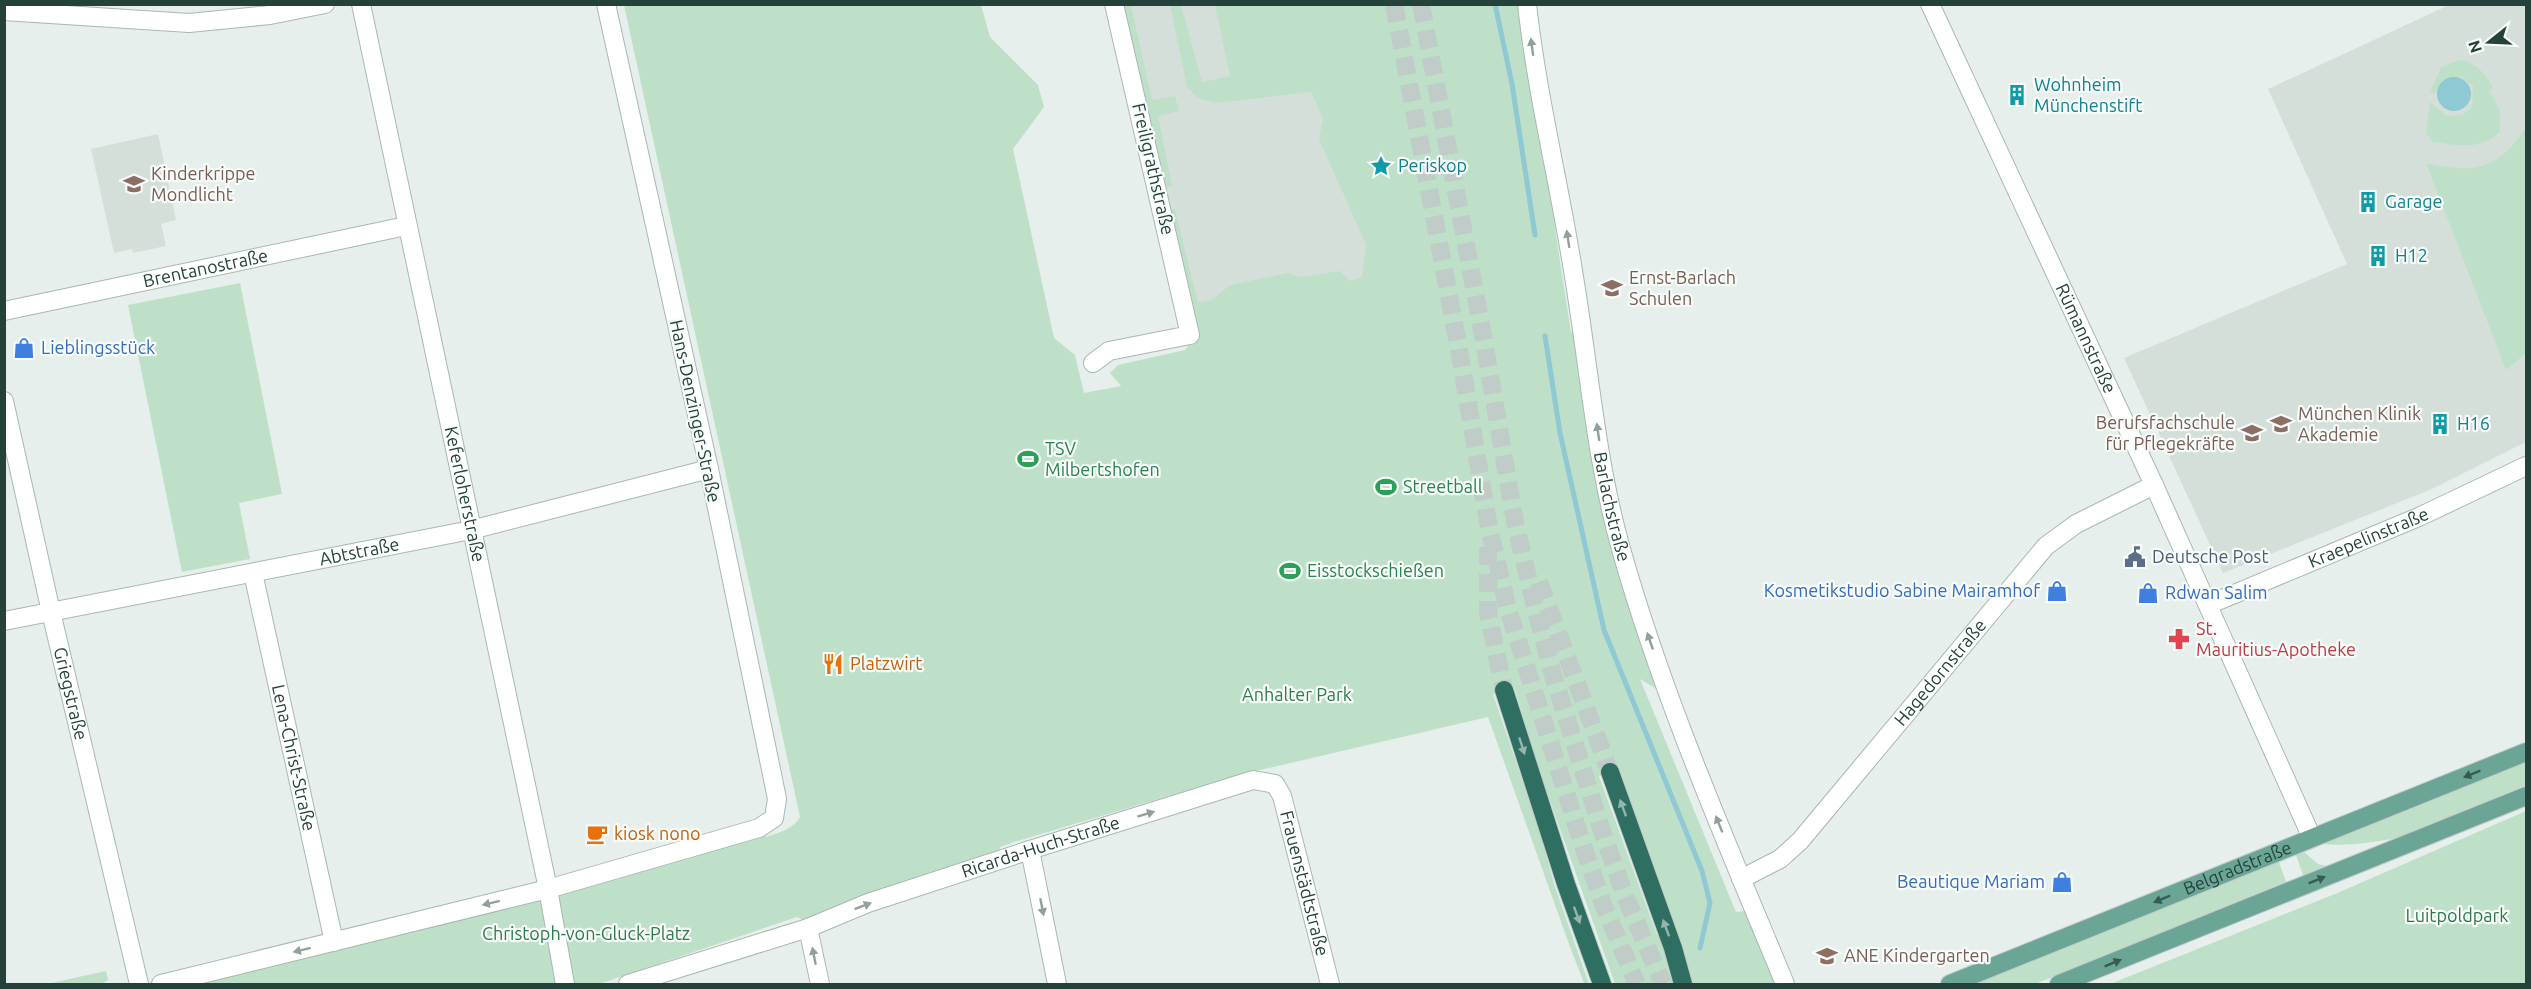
<svg xmlns="http://www.w3.org/2000/svg" width="2531" height="989" font-family="Ubuntu,sans-serif">
<style>
.built{fill:#d4dfda}
.green{fill:#bfe0c8}
.water{fill:#8ec9d4}
.lines{fill:none;stroke-linecap:round;stroke-linejoin:round}
.stream{stroke:#8ec9d4;stroke-width:5}
.highway-tunnel{stroke:#bfccc8;stroke-width:18;stroke-dasharray:18 9;stroke-linecap:butt}
.minor-casing{stroke:#a8b8b2;stroke-width:20}
.major-casing{stroke:#c2cac8;stroke-width:20}
.highway-casing{stroke:#c2cac8;stroke-width:20}
.minor{stroke:#fff;stroke-width:18}
.major{stroke:#6aa596;stroke-width:18}
.highway{stroke:#2f6f62;stroke-width:18}
.oneway{fill:#92a09c}
.oneway2{fill:#93b5ae}
.oneway3{fill:#365b51}
.labels{text-anchor:middle;stroke-width:4.5;stroke-linejoin:round;paint-order:stroke}
.culture-label{font-size:18px;fill:#0d838f;stroke:#f7fbf9;text-anchor:start}
.street-label{font-size:18px;fill:#24423a;stroke:#f7fbf9}
.education-label{font-size:18px;fill:#785e54;stroke:#f7fbf9;text-anchor:start}
.shop-label{font-size:18px;fill:#366cbe;stroke:#f7fbf9;text-anchor:start}
.leisure-label{font-size:18px;fill:#27864d;stroke:#f7fbf9;text-anchor:start}
.service-label{font-size:18px;fill:#4e5e75;stroke:#f7fbf9;text-anchor:start}
.health-label{font-size:18px;fill:#be3a42;stroke:#f7fbf9;text-anchor:start}
.food-label{font-size:18px;fill:#c56008;stroke:#f7fbf9;text-anchor:start}
.park-label{font-size:18px;fill:#2d7a4b;stroke:#f7fbf9}
</style>
<rect width="100%" height="100%" fill="#e6efeb"/>
<g class="built">
<polygon points="1118,5 1231,5 1311,92 1399,282 1199,371"/>
<polygon points="2449,5 2526,5 2526,442 2432,489 2223,573 2124,358 2347,264 2268,89"/>
<polygon points="158,134 176,220 161,224 166,246 133,253 132,249 114,253 91,149"/>
</g>
<g class="green">
<path d="M 657,4 L 981,5 L 990,37 L 1038,85 L 1044,107 L 1013,149 L 1054,338 L 1075,355 L 1084,393 L 1121,386 L 1110,373 L 1118,365 L 1185,350 L 1190,343 L 1167,211 L 1175,209 L 1198,303 L 1212,300 L 1230,285 L 1288,273 L 1300,277 L 1340,271 L 1350,281 L 1362,277 L 1366,245 L 1319,139 L 1323,119 L 1311,92 L 1217,103 L 1198,98 L 1187,87 L 1170,5 L 1181,5 L 1202,82 L 1230,76 L 1215,5 L 1521,5 L 1552,206 L 1561,227 L 1555,229 L 1571,332 L 1576,331 L 1577,367 L 1618,564 L 1658,690 L 1640,679 L 1736,912 L 1746,911 L 1775,984 L 1691,984 L 1616,770 L 1599,776 L 1657,935 L 1660,934 L 1675,984 L 1615,984 L 1539,770 L 1514,687 L 1493,694 L 1529,800 L 1531,799 L 1554,884 L 1589,984 L 1584,983 L 1570,947 L 1488,717 L 1239,775 L 1014,842 L 1000,847 L 1000,851 L 809,923 L 797,917 L 599,984 L 197,984 L 468,909 L 764,834 L 765,837 C 779,833 793,829 800,817 L 624,5 Z"/>
<polygon points="1122,5 1131,5 1152,100 1175,96 1179,111 1158,116 1172,186 1163,188"/>
<path d="M 2459,60 C 2476,62 2485,73 2493,88 L 2489,90 L 2500,111 L 2500,132 C 2480,151 2458,145 2433,142 L 2426,133 L 2430,102 L 2447,116 L 2462,115 L 2472,107 L 2473,86 L 2461,77 L 2452,77 L 2433,94 L 2430,92 L 2441,67 Z"/>
<path d="M 2526,127 L 2526,353 L 2506,370 L 2426,163 C 2473,174 2499,170 2526,127 Z"/>
<polygon points="240,283 282,494 239,503 250,559 182,572 128,305"/>
<path d="M 2526,761 L 2526,785 L 2403,836 C 2390,841 2329,849 2319,842 Z"/>
<polygon points="2526,811 2526,984 2110,984 2335,894"/>
<polygon points="2304,852 2318,864 2332,867 2304,878 2296,855"/>
<polygon points="2279,862 2286,882 2035,984 1971,984"/>
<polygon points="106,971 108,980 102,984 47,984"/>
</g>
<circle class="water" cx="2454" cy="94" r="17"/>
<g class="lines">
<g class="stream">
<polyline points="1495,4 1512,84 1535,235"/>
<polyline points="1545,336 1560,433 1604,630 1702,871 1710,903 1700,948"/>
</g>
<g class="highway-tunnel">
<polyline points="1394,4 1458,344 1489,528 1508,609 1580,837 1603,904 1637,984"/>
<polyline points="1421,4 1484,341 1515,522 1534,603 1553,675 1602,831 1625,896 1663,984"/>
<polyline points="1488,547 1488,613 1504,690"/>
<polyline points="1539,582 1610,772"/>
</g>
<defs>
<g id="minor">
<path id="s1" d="M 361,4 L 548,889 L 565,984"/>
<path id="s2" d="M 1527,4 C 1537,96 1560,186 1574,277 C 1589,367 1596,461 1621,549 C 1663,698 1726,841 1785,984"/>
<path id="s3" d="M 1930,4 L 2154,485 L 2312,838"/>
<polyline points="4,11 189,23 270,15 325,4"/>
<path id="s4" d="M 4,311 L 406,226"/>
<polyline points="1093,363 1109,351 1190,335 1114,4"/>
<path id="s5" d="M 4,401 L 51,612 L 139,984"/>
<path id="s6" d="M 253,573 L 334,942"/>
<path id="s7" d="M 2208,605 L 2421,516 L 2526,466"/>
<path id="s8" d="M 4,621 L 471,530 L 709,469"/>
<polyline points="1030,850 1057,984"/>
<path id="s9" d="M 1741,879 L 1780,859 L 1800,841 L 2046,546 L 2076,524 L 2154,485"/>
<polyline points="808,928 820,984"/>
<polyline points="161,984 548,889 759,828 774,818 777,799 774,784 709,469 606,4"/>
<path id="s10" d="M 628,984 L 808,928 L 868,903 L 1030,850 L 1253,780 L 1275,784 L 1282,796 L 1330,984"/>
</g>
<g id="major">
<path id="s11" d="M 1950,984 L 2526,752"/>
<polyline points="2059,984 2526,796"/>
</g>
<g id="highway">
<polyline points="1504,690 1566,884 1602,984"/>
<polyline points="1610,772 1673,948 1683,984"/>
</g>
</defs>
<use href="#minor" class="minor-casing"/>
<use href="#major" class="major-casing"/>
<use href="#highway" class="highway-casing"/>
<use href="#minor" class="minor"/>
<use href="#major" class="major"/>
<use href="#highway" class="highway"/>
</g>
<defs><path id="oneway-solid" d="M-6-.8H1V-3.2L6.5 0L1 3.2V.8H-6Z" transform="scale(1.5)"/></defs>
<g class="oneway">
<use href="#oneway-solid" transform="translate(1532 47) rotate(-98)"/>
<use href="#oneway-solid" transform="translate(1568 239) rotate(-99)"/>
<use href="#oneway-solid" transform="translate(1598 432) rotate(-98)"/>
<use href="#oneway-solid" transform="translate(1650 641) rotate(-109)"/>
<use href="#oneway-solid" transform="translate(1146 814) rotate(-17)"/>
<use href="#oneway-solid" transform="translate(1719 824) rotate(-112)"/>
<use href="#oneway-solid" transform="translate(491 903) rotate(166)"/>
<use href="#oneway-solid" transform="translate(863 906) rotate(-21)"/>
<use href="#oneway-solid" transform="translate(1042 907) rotate(79)"/>
<use href="#oneway-solid" transform="translate(302 950) rotate(166)"/>
<use href="#oneway-solid" transform="translate(814 956) rotate(-101)"/>
</g>
<g class="oneway2">
<use href="#oneway-solid" transform="translate(1522 746) rotate(72)"/>
<use href="#oneway-solid" transform="translate(1623 808) rotate(-110)"/>
<use href="#oneway-solid" transform="translate(1577 915) rotate(70)"/>
<use href="#oneway-solid" transform="translate(1666 928) rotate(-110)"/>
</g>
<g class="oneway3">
<use href="#oneway-solid" transform="translate(2472 774) rotate(158)"/>
<use href="#oneway-solid" transform="translate(2317 880) rotate(-22)"/>
<use href="#oneway-solid" transform="translate(2162 899) rotate(157)"/>
<use href="#oneway-solid" transform="translate(2113 963) rotate(-22)"/>
</g>
<defs>
<symbol id="building-bare" viewBox="-9 -9 18 18"><path d="M-4-6H4V6H1V3H-1V6H-4ZM-2.5-4.3h1.7v1.8h-1.7ZM.8-4.3h1.7v1.8H.8ZM-2.5-1h1.7V.8h-1.7ZM.8-1h1.7V.8H.8Z" fill="#0f9aa8" stroke="#f7fbf9" stroke-width="2.5" paint-order="stroke"/></symbol>
<symbol id="sight-bare" viewBox="-9 -9 18 18"><path d="M0-6L1.8-2.2L6-1.7L2.9 1.2L3.7 5.4L0 3.3L-3.7 5.4L-2.9 1.2L-6-1.7L-1.8-2.2Z" fill="#0f9aa8" stroke="#f7fbf9" stroke-width="2.5" paint-order="stroke"/></symbol>
<symbol id="school-bare" viewBox="-9 -9 18 18"><path d="M0-5L7-2L0 1L-7-2ZM-4 1L0 2.5L4 1V4Q0 6-4 4Z" fill="#8d6e63" stroke="#f7fbf9" stroke-width="2.5" paint-order="stroke"/></symbol>
<symbol id="shop-bare" viewBox="-9 -9 18 18"><path d="M-5-2.5h2.3a2.7 3.5 0 0 1 5.4 0H5L5.5 6h-11ZM-1.5-2.5h3a1.5 2.3 0 0 0-3 0Z" fill="#3f7fe0" stroke="#f7fbf9" stroke-width="2.5" paint-order="stroke"/></symbol>
<symbol id="stadium-bare" viewBox="-9 -9 18 18"><path d="M0-5a6.5 5 0 1 0 0 10a6.5 5 0 1 0 0-10ZM-3.5-1.8h7v3.6h-7Z" fill="#2e9e5b" stroke="#f7fbf9" stroke-width="2.5" paint-order="stroke"/></symbol>
<symbol id="civic-bare" viewBox="-9 -9 18 18"><path d="M-.6-6.5H3V-4.5H.6V-3L4-1V1h2V6H-6V1h2V-1L-.6-3ZM-1.2 2.5V6h2.4V2.5Z" fill="#5c6f8a" stroke="#f7fbf9" stroke-width="2.5" paint-order="stroke"/></symbol>
<symbol id="pharmacy-bare" viewBox="-9 -9 18 18"><path d="M-2-6h4v4h4v4h-4v4h-4v-4h-4v-4h4Z" fill="#e0444e" stroke="#f7fbf9" stroke-width="2.5" paint-order="stroke"/></symbol>
<symbol id="restaurant-bare" viewBox="-9 -9 18 18"><path d="M-5-6h1v4h1v-4h1v4h1v-4h1v5L-1.5 .5V6h-2V.5L-5-1ZM5-6V6H3V1.5H1.5Q1.5-4 5-6Z" fill="#e8710a" stroke="#f7fbf9" stroke-width="2.5" paint-order="stroke"/></symbol>
<symbol id="cafe-bare" viewBox="-9 -9 18 18"><path d="M-5.5-4.5H6V0H3Q3 3.5 0 3.5H-2.5Q-5.5 3.5-5.5 0ZM3-3.2v2h1.7v-2ZM-6 4.5H4V6H-6Z" fill="#e8710a" stroke="#f7fbf9" stroke-width="2.5" paint-order="stroke"/></symbol>
</defs>
<g fill-rule="evenodd">
<use href="#building-bare" x="2002" y="80" width="30" height="30"/>
<use href="#sight-bare" x="1366" y="151" width="30" height="30"/>
<use href="#school-bare" x="119" y="169" width="30" height="30"/>
<use href="#building-bare" x="2353" y="187" width="30" height="30"/>
<use href="#building-bare" x="2363" y="241" width="30" height="30"/>
<use href="#school-bare" x="1597" y="273" width="30" height="30"/>
<use href="#shop-bare" x="9" y="333" width="30" height="30"/>
<use href="#school-bare" x="2266" y="409" width="30" height="30"/>
<use href="#building-bare" x="2425" y="409" width="30" height="30"/>
<use href="#school-bare" x="2237" y="418" width="30" height="30"/>
<use href="#stadium-bare" x="1013" y="444" width="30" height="30"/>
<use href="#stadium-bare" x="1371" y="472" width="30" height="30"/>
<use href="#civic-bare" x="2120" y="542" width="30" height="30"/>
<use href="#stadium-bare" x="1275" y="556" width="30" height="30"/>
<use href="#shop-bare" x="2042" y="576" width="30" height="30"/>
<use href="#shop-bare" x="2133" y="578" width="30" height="30"/>
<use href="#pharmacy-bare" x="2164" y="624" width="30" height="30"/>
<use href="#restaurant-bare" x="818" y="649" width="30" height="30"/>
<use href="#cafe-bare" x="582" y="819" width="30" height="30"/>
<use href="#shop-bare" x="2047" y="867" width="30" height="30"/>
<use href="#school-bare" x="1812" y="941" width="30" height="30"/>
</g>
<g class="labels">
<g class="culture-label">
<text x="2034" y="91">Wohnheim<tspan x="2034" dy="21">Münchenstift</tspan></text>
<text x="1398" y="172">Periskop</text>
<text x="2385" y="208">Garage</text>
<text x="2395" y="262">H12</text>
<text x="2457" y="430">H16</text>
</g>
<g class="street-label">
<text transform="translate(1153 169) rotate(77)" y="6">Freiligrathstraße</text>
<text dy="6" stroke="none"><textPath href="#s4" startOffset="206">Brentanostraße</textPath></text>
<text dy="6" stroke="none"><textPath href="#s3" startOffset="369">Rümannstraße</textPath></text>
<text transform="translate(695 411) rotate(78)" y="6">Hans-Denzinger-Straße</text>
<text dy="6" stroke="none"><textPath href="#s1" startOffset="501">Keferloherstraße</textPath></text>
<text dy="6" stroke="none"><textPath href="#s2" startOffset="510">Barlachstraße</textPath></text>
<text dy="6" stroke="none"><textPath href="#s7" startOffset="174">Kraepelinstraße</textPath></text>
<text dy="6" stroke="none"><textPath href="#s8" startOffset="362">Abtstraße</textPath></text>
<text dy="6" stroke="none"><textPath href="#s9" startOffset="290">Hagedornstraße</textPath></text>
<text dy="6" stroke="none"><textPath href="#s5" startOffset="300">Griegstraße</textPath></text>
<text dy="6" stroke="none"><textPath href="#s6" startOffset="189">Lena-Christ-Straße</textPath></text>
<text dy="6" stroke="none"><textPath href="#s10" startOffset="435">Ricarda-Huch-Straße</textPath></text>
<text dy="6" stroke="none"><textPath href="#s11" startOffset="310">Belgradstraße</textPath></text>
<text dy="6" stroke="none"><textPath href="#s10" startOffset="784">Frauenstädtstraße</textPath></text>
</g>
<g class="education-label">
<text x="151" y="180">Kinderkrippe<tspan x="151" dy="21">Mondlicht</tspan></text>
<text x="1629" y="284">Ernst-Barlach<tspan x="1629" dy="21">Schulen</tspan></text>
<text x="2298" y="420">München Klinik<tspan x="2298" dy="21">Akademie</tspan></text>
<text x="2235" y="429" text-anchor="end">Berufsfachschule<tspan x="2235" dy="21">für Pflegekräfte</tspan></text>
<text x="1844" y="962">ANE Kindergarten</text>
</g>
<g class="shop-label">
<text x="41" y="354">Lieblingsstück</text>
<text x="2040" y="597" text-anchor="end">Kosmetikstudio Sabine Mairamhof</text>
<text x="2165" y="599">Rdwan Salim</text>
<text x="2045" y="888" text-anchor="end">Beautique Mariam</text>
</g>
<g class="leisure-label">
<text x="1045" y="455">TSV<tspan x="1045" dy="21">Milbertshofen</tspan></text>
<text x="1403" y="493">Streetball</text>
<text x="1307" y="577">Eisstockschießen</text>
</g>
<g class="service-label">
<text x="2152" y="563">Deutsche Post</text>
</g>
<g class="health-label">
<text x="2196" y="635">St.<tspan x="2196" dy="21">Mauritius-Apotheke</tspan></text>
</g>
<g class="food-label">
<text x="850" y="670">Platzwirt</text>
<text x="614" y="840">kiosk nono</text>
</g>
<g class="park-label">
<text x="1297" y="701">Anhalter Park</text>
<text x="2457" y="922">Luitpoldpark</text>
<text x="586" y="940">Christoph-von-Gluck-Platz</text>
</g>
</g>
<rect width="2531" height="989" fill="none" stroke="#24423a" stroke-width="12"/>
<g transform="translate(2489 42) rotate(252)" stroke="#f7fbf9" stroke-width="4.5" paint-order="stroke">
<path d="M0-4.5L10 22L0 15L-10 22Z" fill="#24423a"/>
<text y="-9" font-size="16" font-weight="bold" text-anchor="middle" fill="#24423a">N</text>
</g>
</svg>
